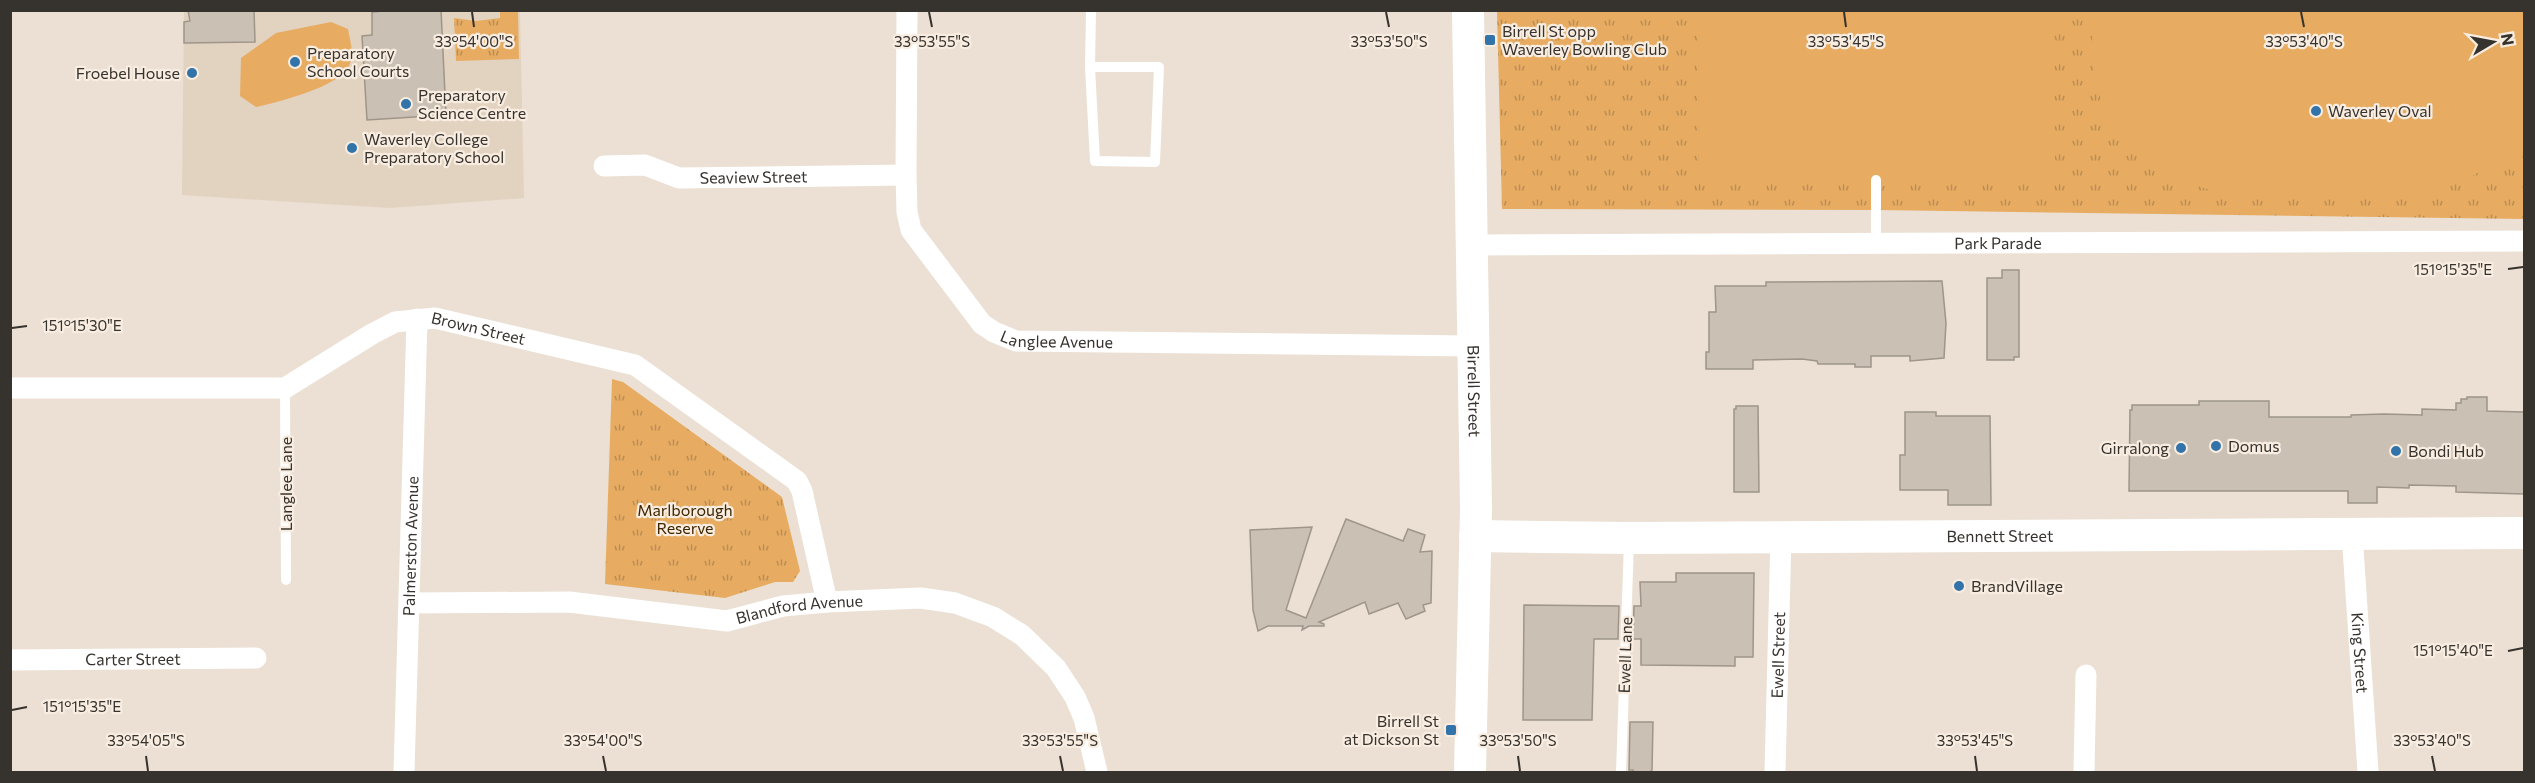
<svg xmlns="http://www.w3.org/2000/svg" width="2535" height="783" font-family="Commissioner,sans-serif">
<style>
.built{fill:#e2d2c0}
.grass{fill:url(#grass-tufts)}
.pitch{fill:#e7ac62}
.building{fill:#cac0b4;stroke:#9f958a;stroke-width:1.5}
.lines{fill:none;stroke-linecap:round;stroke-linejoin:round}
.service{stroke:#fff;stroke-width:10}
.minor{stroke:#fff;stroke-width:21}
.secondary{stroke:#fff;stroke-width:32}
.ticks{fill:none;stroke:#36322d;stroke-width:2}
.poi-dot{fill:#3273a9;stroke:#f8ede0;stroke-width:2}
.labels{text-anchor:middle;stroke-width:4.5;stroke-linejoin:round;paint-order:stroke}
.poi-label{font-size:16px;fill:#36322d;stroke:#f8ede0;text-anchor:start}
.street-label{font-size:16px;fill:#36322d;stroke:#f8ede0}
.park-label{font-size:16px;fill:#3e2501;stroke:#f8ede0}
.ticks-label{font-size:15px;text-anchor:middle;fill:#36322d;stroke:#f8ede0;stroke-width:4.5;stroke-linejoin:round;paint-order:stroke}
</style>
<defs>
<pattern id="grass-tufts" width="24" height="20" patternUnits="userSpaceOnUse" patternTransform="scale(1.5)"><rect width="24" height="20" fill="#e7ac62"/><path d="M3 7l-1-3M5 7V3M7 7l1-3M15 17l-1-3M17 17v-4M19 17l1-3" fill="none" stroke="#bc8d51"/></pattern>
</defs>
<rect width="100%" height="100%" fill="#ebe0d3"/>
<polygon class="built" points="184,11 520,11 524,198 390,208 182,195"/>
<g class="grass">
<polygon points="500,11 518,11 519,59 456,61 454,18 476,21 500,18"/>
<polygon points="1497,11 2524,11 2524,219 1876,210 1502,209"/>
<polygon points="612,379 623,382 782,497 800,571 793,582 775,582 725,598 605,584"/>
</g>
<g class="pitch">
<polygon points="1698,11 2054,11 2055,176 1699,178"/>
<path d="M 2093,11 L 2524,11 L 2524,133 C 2501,169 2452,188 2411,193 C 2385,196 2359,195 2333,195 C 2269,197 2198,202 2145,159 C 2138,153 2132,145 2126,138 C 2090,97 2091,63 2093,11 Z"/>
<path d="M 331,22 L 348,29 C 350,41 355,54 349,66 C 339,87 278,102 256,107 L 240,96 L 241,58 L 276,33 Z"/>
</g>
<g class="building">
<polygon points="188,10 254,10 255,42 184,43 184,22 190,21"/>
<polygon points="394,10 441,10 446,115 367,120 362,36 372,35 372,12"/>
<polygon points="2002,270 2019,270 2019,357 2014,357 2014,360 1987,360 1987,278 2002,278"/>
<polygon points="1942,281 1946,323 1944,358 1910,361 1910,356 1871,356 1871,367 1855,367 1855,364 1818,364 1817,361 1802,359 1753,360 1753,369 1706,369 1706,352 1709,352 1709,312 1716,312 1715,286 1766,286 1766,282"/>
<polygon points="2467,397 2487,397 2487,411 2524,412 2524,494 2456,492 2456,486 2409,485 2409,488 2377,487 2377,503 2348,503 2348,491 2129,491 2130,410 2132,410 2132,405 2199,405 2199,401 2269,401 2269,417 2351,417 2351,415 2384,414 2422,415 2422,409 2456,410 2456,403 2461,403 2461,399 2467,399"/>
<polygon points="1736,406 1758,406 1759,492 1734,492 1734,409 1736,409"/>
<polygon points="1905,412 1936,412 1936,416 1990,416 1991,505 1948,505 1948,490 1900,490 1900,455 1905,455"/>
<polygon points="1346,519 1403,541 1408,529 1425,535 1420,552 1432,551 1431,603 1423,605 1425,611 1406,619 1398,603 1369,614 1365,602 1319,622 1324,624 1324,626 1309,626 1302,630 1303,626 1268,626 1258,631 1253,610 1250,530 1312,527 1286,610 1306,618"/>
<polygon points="1676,573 1754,573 1753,657 1735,657 1735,666 1641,665 1641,639 1633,639 1634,606 1641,606 1640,582 1676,582"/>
<polygon points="1524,605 1619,606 1618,639 1594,639 1592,720 1523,720"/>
<polygon points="1630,722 1653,722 1652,770 1650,772 1633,772 1633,770 1629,770"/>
</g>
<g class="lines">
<g class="service">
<polyline points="1090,67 1159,67 1155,162 1095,161 1090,67 1091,10"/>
<polyline points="1876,245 1876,180"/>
<polyline points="285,388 286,580"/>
<polyline points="1621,772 1629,542"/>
</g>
<g class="minor">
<path id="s1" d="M 907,10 L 906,175 L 907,212 L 911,230 L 982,324 L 994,332 L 1016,341 L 1473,346"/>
<path id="s2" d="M 604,166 L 645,165 L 679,178 L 906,175"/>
<path id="s3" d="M 1472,245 L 2524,241"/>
<path id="s4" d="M 10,388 L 285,388 L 372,334 L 395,322 L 435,318 L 635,365 L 797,481 L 802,491 L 827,602"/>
<path id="s5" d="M 2352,533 L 2368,772"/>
<path id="s6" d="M 410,603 L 569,602 L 727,621 L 783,606 L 827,602 L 921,598 L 955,603 L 993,617 L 1022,635 L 1056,668 L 1075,697 L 1084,718 L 1097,772"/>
<path id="s7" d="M 10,660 L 256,658"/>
<path id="s8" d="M 404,772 L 417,319"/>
<path id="s9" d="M 1775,772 L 1781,536"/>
<polyline points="2084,772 2086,675"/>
</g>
<g class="secondary">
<path id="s10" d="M 1468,10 L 1476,509 L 1470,772"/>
<path id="s11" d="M 1475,536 L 1629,538 L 2524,533"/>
</g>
</g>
<path class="ticks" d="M 472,12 L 474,27M 929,12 L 932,27M 1386,12 L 1389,27M 1844,12 L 1846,27M 2301,12 L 2304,27M 2508,269 L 2523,267M 12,328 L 27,326M 2508,651 L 2523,648M 12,710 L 27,707M 146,756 L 148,771M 603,756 L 606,771M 1060,756 L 1063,771M 1518,756 L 1520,771M 1975,756 L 1977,771M 2432,756 L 2435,771"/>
<g class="poi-dot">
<rect x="1484" y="34" width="12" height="12" rx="3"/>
<circle cx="295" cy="62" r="6"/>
<circle cx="192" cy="73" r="6"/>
<circle cx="406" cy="104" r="6"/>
<circle cx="2316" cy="111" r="6"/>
<circle cx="352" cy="148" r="6"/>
<circle cx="2216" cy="446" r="6"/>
<circle cx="2181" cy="448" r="6"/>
<circle cx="2396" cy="451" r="6"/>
<circle cx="1959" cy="586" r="6"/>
<rect x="1445" y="724" width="12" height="12" rx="3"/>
</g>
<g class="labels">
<g class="poi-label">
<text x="1502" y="37">Birrell St opp<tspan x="1502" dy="18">Waverley Bowling Club</tspan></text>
<text x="307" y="59">Preparatory<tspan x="307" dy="18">School Courts</tspan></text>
<text x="180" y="79" text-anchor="end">Froebel House</text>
<text x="418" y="101">Preparatory<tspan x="418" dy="18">Science Centre</tspan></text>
<text x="2328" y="117">Waverley Oval</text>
<text x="364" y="145">Waverley College<tspan x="364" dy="18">Preparatory School</tspan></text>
<text x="2228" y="452">Domus</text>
<text x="2169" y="454" text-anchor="end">Girralong</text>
<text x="2408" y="457">Bondi Hub</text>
<text x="1971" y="592">BrandVillage</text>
<text x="1439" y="727" text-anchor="end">Birrell St<tspan x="1439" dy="18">at Dickson St</tspan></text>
</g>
<g class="street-label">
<text dy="6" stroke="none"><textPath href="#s2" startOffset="152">Seaview Street</textPath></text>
<text dy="6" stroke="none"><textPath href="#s3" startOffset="526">Park Parade</textPath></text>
<text dy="6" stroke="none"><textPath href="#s4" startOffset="488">Brown Street</textPath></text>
<text dy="6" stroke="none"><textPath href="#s1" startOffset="417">Langlee Avenue</textPath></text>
<text dy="6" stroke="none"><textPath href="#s10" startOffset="381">Birrell Street</textPath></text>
<text transform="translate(286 484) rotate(-90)" y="6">Langlee Lane</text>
<text dy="6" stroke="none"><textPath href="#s11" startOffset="525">Bennett Street</textPath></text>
<text dy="6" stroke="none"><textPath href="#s8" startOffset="226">Palmerston Avenue</textPath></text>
<text dy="6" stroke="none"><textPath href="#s6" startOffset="392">Blandford Avenue</textPath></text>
<text dy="6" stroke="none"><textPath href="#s5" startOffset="120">King Street</textPath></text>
<text dy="6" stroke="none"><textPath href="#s9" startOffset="117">Ewell Street</textPath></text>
<text transform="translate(1625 655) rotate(-88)" y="6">Ewell Lane</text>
<text dy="6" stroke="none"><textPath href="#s7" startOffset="123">Carter Street</textPath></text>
</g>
<g class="park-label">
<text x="685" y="516">Marlborough<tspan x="685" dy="18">Reserve</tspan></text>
</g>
</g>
<g class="ticks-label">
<text x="474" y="47">33°54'00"S</text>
<text x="932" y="47">33°53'55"S</text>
<text x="1846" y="47">33°53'45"S</text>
<text x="1389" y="47">33°53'50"S</text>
<text x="2304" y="47">33°53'40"S</text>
<text x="2453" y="275">151°15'35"E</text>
<text x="82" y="331">151°15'30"E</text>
<text x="2453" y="656">151°15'40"E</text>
<text x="82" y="712">151°15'35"E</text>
<text x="146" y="746">33°54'05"S</text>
<text x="603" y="746">33°54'00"S</text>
<text x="1060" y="746">33°53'55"S</text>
<text x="1518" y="746">33°53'50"S</text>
<text x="1975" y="746">33°53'45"S</text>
<text x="2432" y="746">33°53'40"S</text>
</g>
<rect width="2535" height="783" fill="none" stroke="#36322d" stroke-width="24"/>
<g transform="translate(2493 42) rotate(80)" stroke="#f8ede0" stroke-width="4.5" paint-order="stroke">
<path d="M0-4.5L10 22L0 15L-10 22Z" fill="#36322d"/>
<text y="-9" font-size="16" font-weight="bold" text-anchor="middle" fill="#36322d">N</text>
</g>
</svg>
